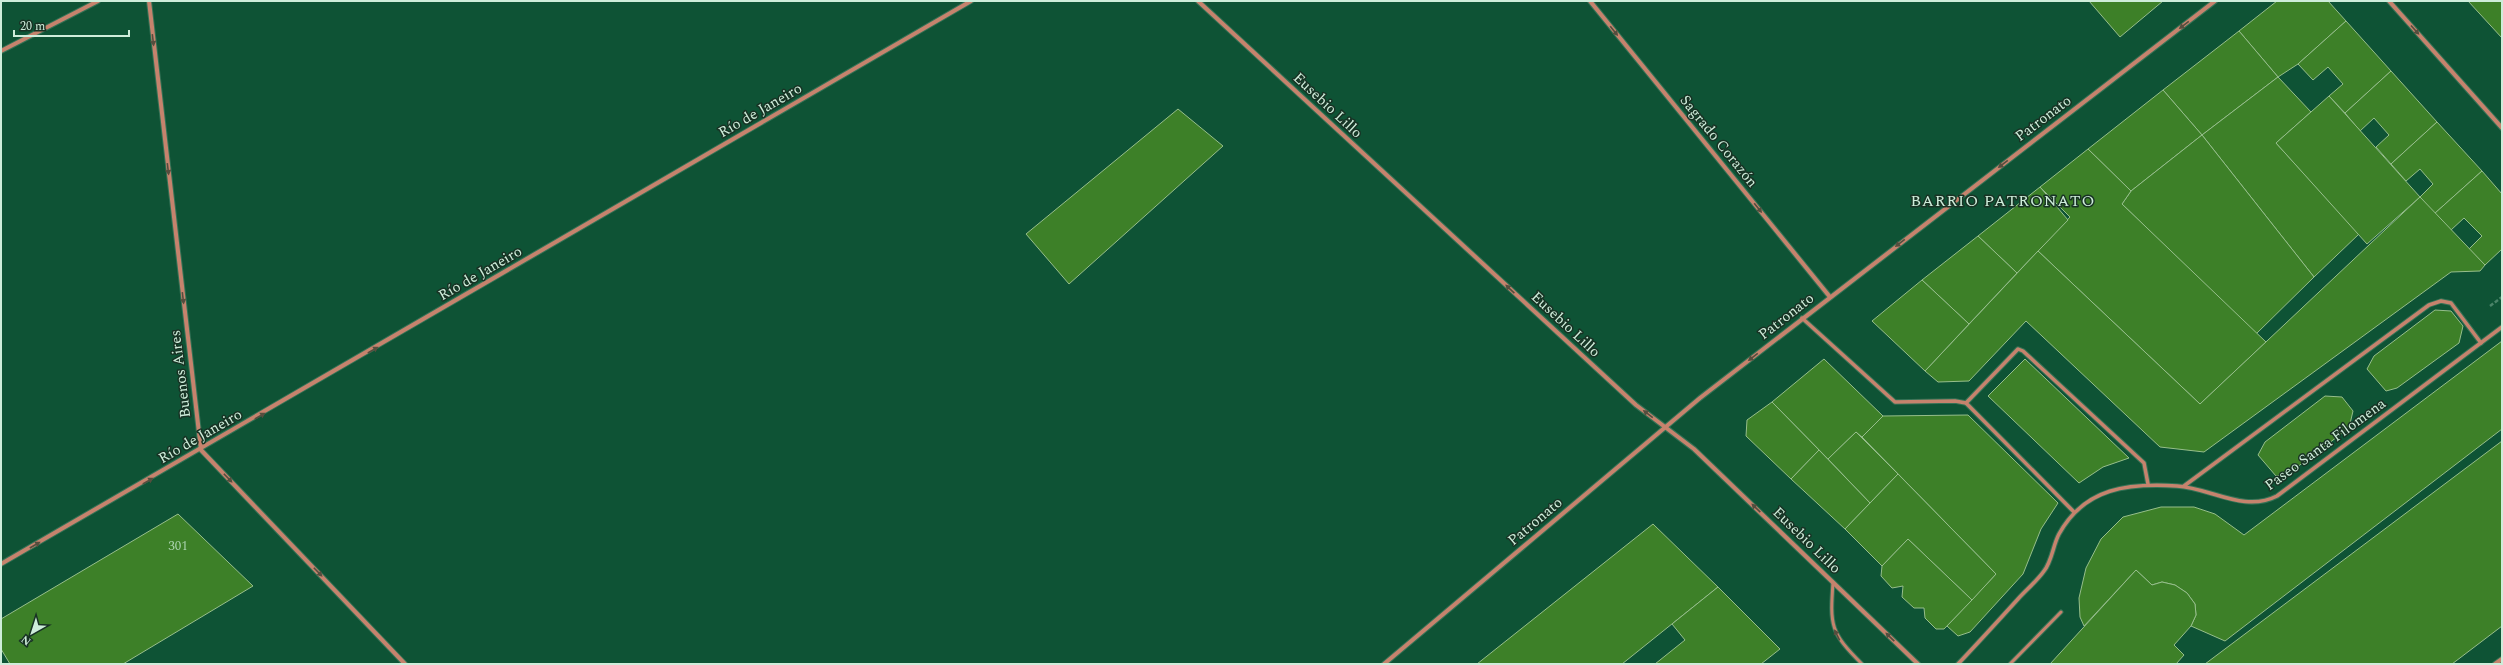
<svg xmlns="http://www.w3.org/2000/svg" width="2503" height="665" font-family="Spectral,serif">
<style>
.building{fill:#3d8028;stroke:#96be8b}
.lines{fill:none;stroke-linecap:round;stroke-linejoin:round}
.service-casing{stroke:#347256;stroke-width:5}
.pedestrian-casing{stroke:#347256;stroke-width:5.5}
.minor-casing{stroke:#347256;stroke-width:6}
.path{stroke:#4b8469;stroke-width:2.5;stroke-dasharray:4 2;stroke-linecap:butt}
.service{stroke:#c6836d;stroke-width:3}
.pedestrian{stroke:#c6836d;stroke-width:3.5}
.minor{stroke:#c6836d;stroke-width:4}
.oneway{fill:#554e3e}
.labels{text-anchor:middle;stroke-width:3;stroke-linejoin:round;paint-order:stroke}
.number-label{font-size:13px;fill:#aad2ae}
.street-label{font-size:15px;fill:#ceedda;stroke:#183224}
.neighbourhood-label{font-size:16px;letter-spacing:1px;fill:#ceedda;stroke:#183224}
</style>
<rect width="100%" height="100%" fill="#0e5335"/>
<g class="building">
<polygon points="2089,1 2163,1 2120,37"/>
<polygon points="2277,1 2328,1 2346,21 2298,64 2278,77 2239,31"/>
<polygon points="2468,1 2502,1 2502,38"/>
<polygon points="2346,21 2391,71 2345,113 2329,96 2343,84 2328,67 2313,80 2298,64"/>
<polygon points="2239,31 2278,77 2202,135 2163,90"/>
<polygon points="2391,71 2437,122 2391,164 2376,147 2389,135 2374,118 2360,131 2345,113"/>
<polygon points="2278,77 2311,112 2276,143 2359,234 2314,277 2202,135"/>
<polygon points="2163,90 2202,135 2131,191 2088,149"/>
<polygon points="2329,96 2420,197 2367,244 2276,143"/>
<polygon points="1178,109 1223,146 1069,284 1026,234"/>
<polygon points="2437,122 2482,171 2434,214 2420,197 2433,184 2420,169 2406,181 2391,164"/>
<polygon points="2202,135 2314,277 2256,334 2122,204 2131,191"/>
<polygon points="2088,149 2131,191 2122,204 2266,342 2200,404 2038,251 2070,217 2040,187"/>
<polygon points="2482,171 2502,194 2502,249 2485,265 2469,249 2482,236 2464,218 2451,230 2434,214"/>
<polygon points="2040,187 2068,220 2017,273 1978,236"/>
<polygon points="2420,197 2485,265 2480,271 2451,272 2204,452 2160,447 2026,321 1969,381 1938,382 1925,371 2038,251 2200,404"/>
<polygon points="1978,236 2017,273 1969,324 1922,280"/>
<polygon points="1922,280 1969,324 1925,371 1872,321"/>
<polygon points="2435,310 2451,311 2463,326 2459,343 2397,388 2386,391 2367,369 2374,356"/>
<polygon points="2502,341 2502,429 2225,641 2191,626 2196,615 2195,604 2187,593 2175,585 2162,582 2152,585 2136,570 2084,626 2080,617 2079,598 2086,568 2101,539 2123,517 2161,507 2194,507 2215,514 2244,535"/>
<polygon points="1824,359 1883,416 1862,437 1856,432 1828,459 1772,402"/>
<polygon points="2025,359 2129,458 2103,467 2079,483 1988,396"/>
<polygon points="2325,396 2342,397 2353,411 2349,428 2288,474 2276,476 2258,455 2265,442"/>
<polygon points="1772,402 1819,450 1791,479 1746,436 1747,420"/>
<polygon points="1968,415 2058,503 2041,529 2023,574 1970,632 1958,636 1947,626 1996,574 1862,437 1883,416"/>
<polygon points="1856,432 1898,474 1870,503 1828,459"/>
<polygon points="2502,441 2502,626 2452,664 2205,664"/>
<polygon points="1819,450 1870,503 1845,529 1791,479"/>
<polygon points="1898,474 1996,574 1972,600 1908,539 1882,566 1845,529"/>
<polygon points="178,514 253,586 123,664 10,664 1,649 1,619"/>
<polygon points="1653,524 1718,587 1622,664 1477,664"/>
<polygon points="1908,539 1972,600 1944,629 1936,629 1925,618 1924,608 1914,608 1902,597 1903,586 1892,588 1881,576 1882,566"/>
<polygon points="2136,570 2152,585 2162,582 2175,585 2187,593 2195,604 2196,615 2191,626 2174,645 2184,655 2176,664 2050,664"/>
<polygon points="1718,587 1780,649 1761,664 1655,664 1685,640 1672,624"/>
</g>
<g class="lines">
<defs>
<g id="service">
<path d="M 1833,582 C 1830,626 1830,632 1862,664"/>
<polyline points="2010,664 2061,612"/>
</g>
<g id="pedestrian">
<polyline points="1802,318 1895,402 1955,401 1966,403 2074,512"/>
<polyline points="1966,403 2018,349 2023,351 2144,463 2148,484"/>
<polyline points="2184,486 2429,305 2441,301 2451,303 2481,343"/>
<path d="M 1958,664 C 1978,643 1998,621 2018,599 C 2026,590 2037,581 2044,571 C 2052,561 2053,545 2059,534 C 2085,487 2129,483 2177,486 C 2211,488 2244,513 2277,496 L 2502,327"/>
</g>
<g id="minor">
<polyline points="149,1 201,450 405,664"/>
<polyline points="1198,1 1636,405 1694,449 1918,664"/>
<polyline points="1590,1 1830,297"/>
<polyline points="2389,1 2502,128"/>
<polyline points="1,51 98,1"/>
<polyline points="1,564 971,1"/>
<polyline points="1384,664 1700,398 2215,1"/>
<polyline points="2495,664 2502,659"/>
</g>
</defs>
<use href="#service" class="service-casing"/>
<use href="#pedestrian" class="pedestrian-casing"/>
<use href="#minor" class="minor-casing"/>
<polyline class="path" points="2490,306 2502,297"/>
<use href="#service" class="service"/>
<use href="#pedestrian" class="pedestrian"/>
<use href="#minor" class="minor"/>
</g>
<defs><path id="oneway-solid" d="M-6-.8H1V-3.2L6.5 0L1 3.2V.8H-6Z"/></defs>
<g class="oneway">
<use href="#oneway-solid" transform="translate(2184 25) rotate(143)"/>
<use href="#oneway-solid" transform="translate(2415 30) rotate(48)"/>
<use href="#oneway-solid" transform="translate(1614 31) rotate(51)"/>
<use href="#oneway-solid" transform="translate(153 40) rotate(83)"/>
<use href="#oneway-solid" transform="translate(2003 164) rotate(143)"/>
<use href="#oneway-solid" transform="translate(168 169) rotate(83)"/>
<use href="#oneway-solid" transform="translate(1758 208) rotate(51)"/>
<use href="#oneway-solid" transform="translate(1900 243) rotate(143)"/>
<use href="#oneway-solid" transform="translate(1510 289) rotate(-137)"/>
<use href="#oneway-solid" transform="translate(183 298) rotate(83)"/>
<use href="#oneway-solid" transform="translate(373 350) rotate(-30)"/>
<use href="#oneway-solid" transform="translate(1753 357) rotate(142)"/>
<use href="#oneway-solid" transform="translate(1648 414) rotate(-143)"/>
<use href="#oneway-solid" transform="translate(260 416) rotate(-30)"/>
<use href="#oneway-solid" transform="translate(228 478) rotate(46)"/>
<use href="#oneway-solid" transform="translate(148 481) rotate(-30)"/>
<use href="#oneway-solid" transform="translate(1756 508) rotate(-136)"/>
<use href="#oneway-solid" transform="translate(35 545) rotate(-30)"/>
<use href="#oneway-solid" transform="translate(318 572) rotate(46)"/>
<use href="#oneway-solid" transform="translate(1837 635) rotate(-116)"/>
<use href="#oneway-solid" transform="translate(1890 637) rotate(-136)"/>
</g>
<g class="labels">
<g class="number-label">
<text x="178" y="550">301</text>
</g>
<g class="street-label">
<text transform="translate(1328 105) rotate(43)" y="5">Eusebio Lillo</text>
<text transform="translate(760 110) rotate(-30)" y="5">Río de Janeiro</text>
<text transform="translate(2043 118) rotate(-37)" y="5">Patronato</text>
<text transform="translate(1719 141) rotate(51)" y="5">Sagrado Corazón</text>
<text transform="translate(480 273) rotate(-30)" y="5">Río de Janeiro</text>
<text transform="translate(1786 316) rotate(-38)" y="5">Patronato</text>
<text transform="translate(1566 324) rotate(43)" y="5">Eusebio Lillo</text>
<text transform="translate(180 374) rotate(-97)" y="5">Buenos Aires</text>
<text transform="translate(200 436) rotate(-30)" y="5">Río de Janeiro</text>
<text transform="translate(2325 444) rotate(-36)" y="5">Paseo Santa Filomena</text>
<text transform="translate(1535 521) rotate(-40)" y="5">Patronato</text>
<text transform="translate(1807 540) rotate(44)" y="5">Eusebio Lillo</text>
</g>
<g class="neighbourhood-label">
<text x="2003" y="206">BARRIO PATRONATO</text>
</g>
</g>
<rect width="2503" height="665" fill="none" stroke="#ceedda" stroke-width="4"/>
<g transform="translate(32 633) rotate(219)" stroke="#183224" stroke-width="3" paint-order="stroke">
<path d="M0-3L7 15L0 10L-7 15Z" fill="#ceedda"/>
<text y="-6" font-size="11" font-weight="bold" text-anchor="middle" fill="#ceedda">N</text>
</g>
<path d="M14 30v6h115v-6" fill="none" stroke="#ceedda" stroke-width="2"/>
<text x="20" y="30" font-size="12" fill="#ceedda" stroke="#183224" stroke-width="3" paint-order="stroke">20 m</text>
</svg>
